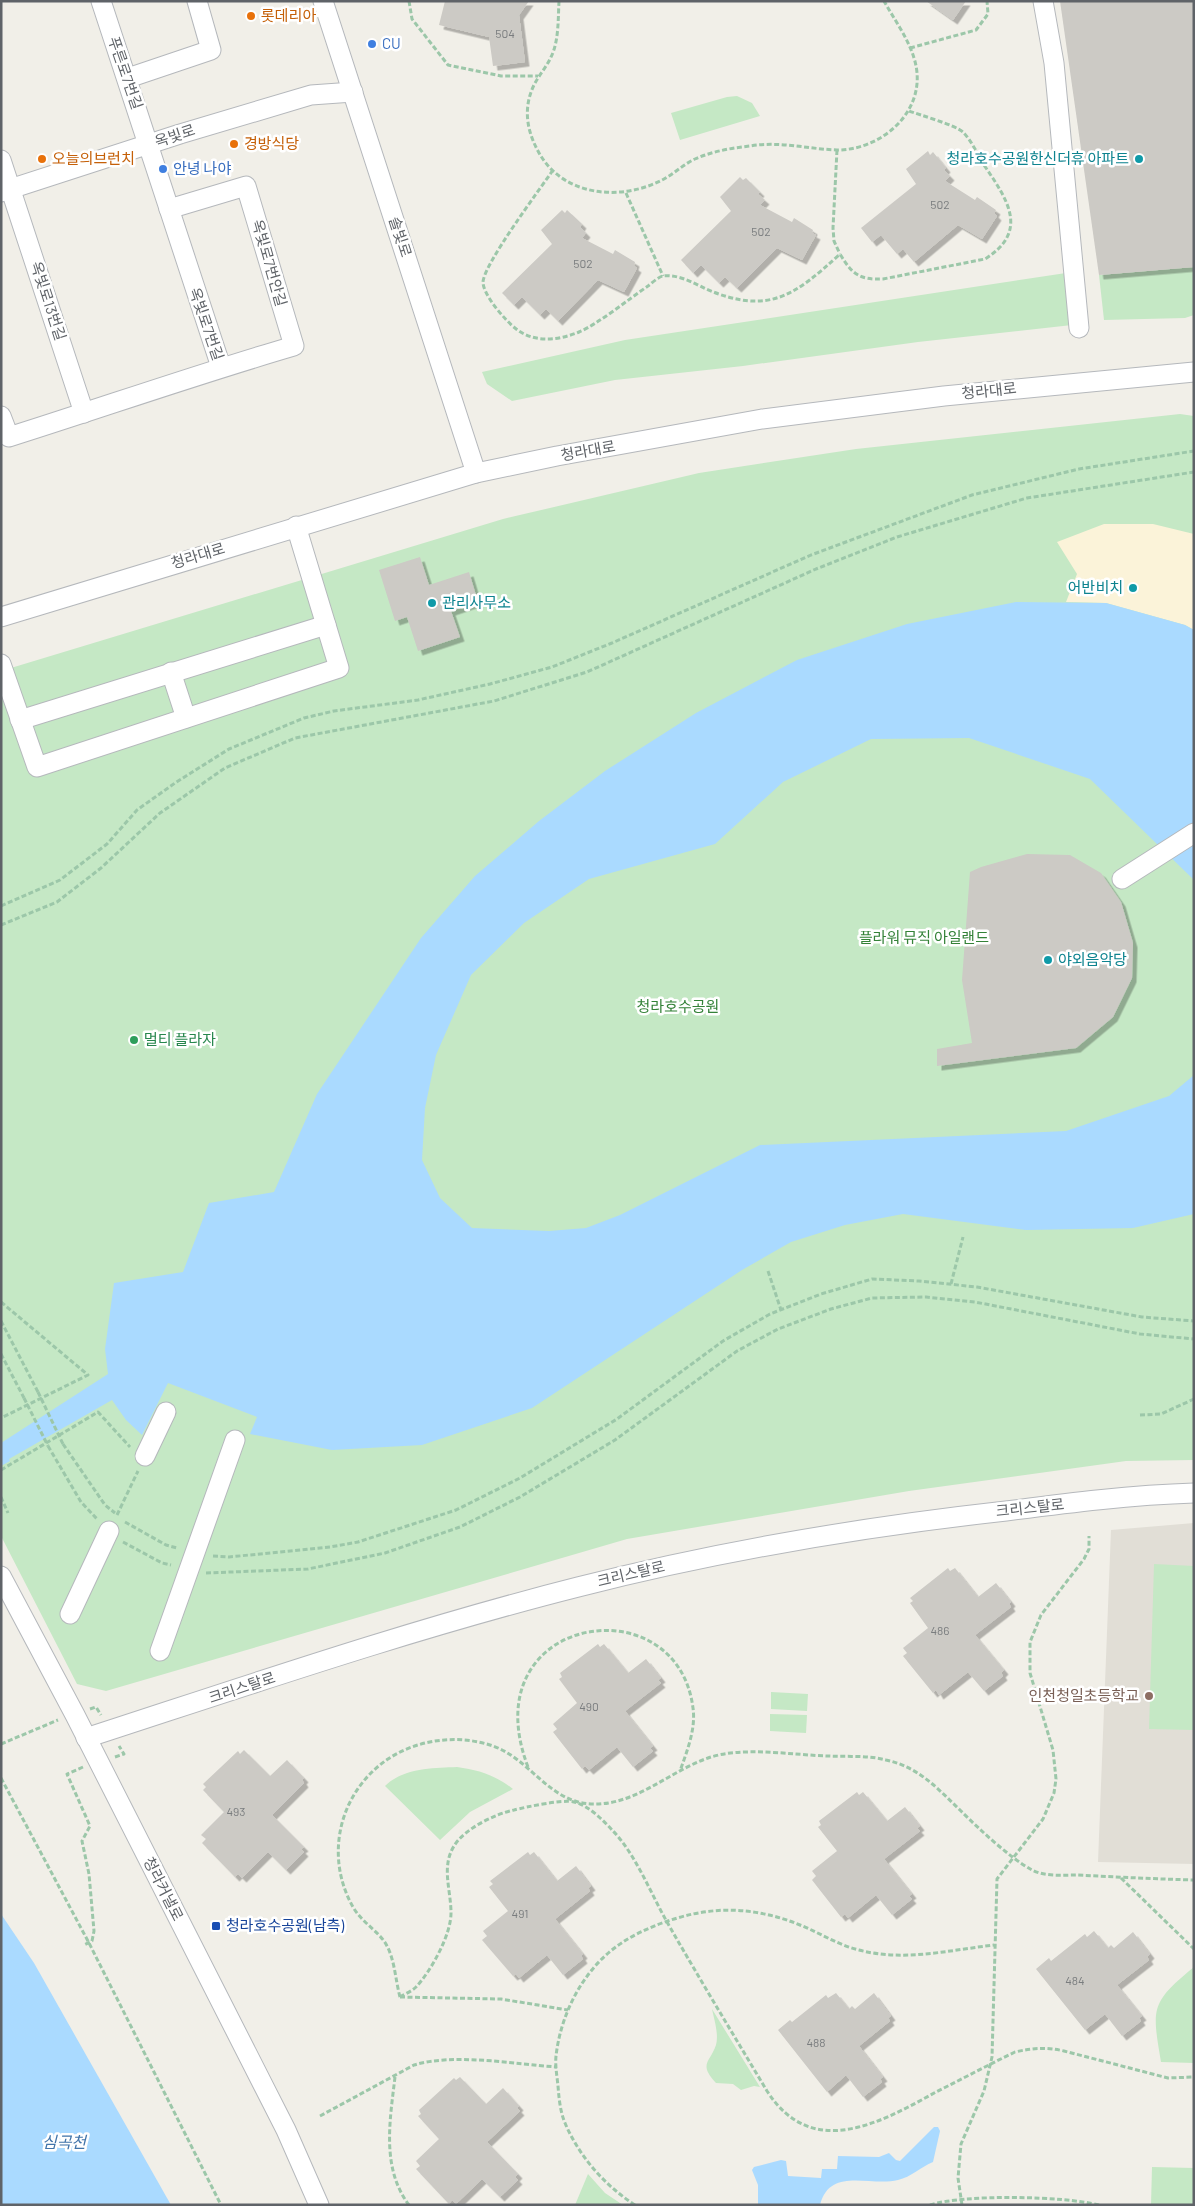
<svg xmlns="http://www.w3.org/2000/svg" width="1195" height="2206" font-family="Barlow,'Noto Sans KR',sans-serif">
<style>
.education{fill:#e1ded6}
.green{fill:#c5e8c5}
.sand{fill:#fbf3d9}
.water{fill:#aadaff}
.building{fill:#cccac5;filter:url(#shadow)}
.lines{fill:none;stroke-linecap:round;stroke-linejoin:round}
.minor-casing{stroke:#b5b8bc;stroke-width:21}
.path{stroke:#9cc7a9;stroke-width:3;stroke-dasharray:5 2.5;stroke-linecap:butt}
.minor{stroke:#fff;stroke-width:19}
.path-bridge{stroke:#9cc7a9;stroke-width:3;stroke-dasharray:5 2.5;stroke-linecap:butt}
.food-dot{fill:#e8710a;stroke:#fff;stroke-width:2}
.shop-dot{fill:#3f7fe0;stroke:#fff;stroke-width:2}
.culture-dot{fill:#0f9aa8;stroke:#fff;stroke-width:2}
.leisure-dot{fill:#2e9e5b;stroke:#fff;stroke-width:2}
.education-dot{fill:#8d6e63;stroke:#fff;stroke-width:2}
.transit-dot{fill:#1a4fb4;stroke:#fff;stroke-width:2}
.labels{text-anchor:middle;stroke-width:5;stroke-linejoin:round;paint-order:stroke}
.number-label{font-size:12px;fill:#7a7d7f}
.food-label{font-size:15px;fill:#c56008;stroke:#fff;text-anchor:start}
.shop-label{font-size:15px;fill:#366cbe;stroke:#fff;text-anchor:start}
.street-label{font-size:15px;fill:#5f6368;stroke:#fff}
.culture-label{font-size:15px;fill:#0d838f;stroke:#fff;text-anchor:end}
.park-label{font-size:15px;fill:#348238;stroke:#fff}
.leisure-label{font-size:15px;fill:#27864d;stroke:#fff;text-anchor:start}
.education-label{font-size:15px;fill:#785e54;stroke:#fff;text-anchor:end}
.transit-label{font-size:15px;fill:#164399;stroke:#fff;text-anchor:start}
.water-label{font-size:16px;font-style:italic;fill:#4174aa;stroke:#fff}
</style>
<defs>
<filter id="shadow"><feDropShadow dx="4.5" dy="4.5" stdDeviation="0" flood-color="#0004"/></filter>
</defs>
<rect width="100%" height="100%" fill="#f1efe8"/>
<polygon class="education" points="1194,1523 1194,1864 1098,1862 1111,1530"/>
<g class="green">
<polygon points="737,96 752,103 760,116 680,140 671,113 727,97"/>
<polygon points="1194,267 1194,315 1185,318 1104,320 1099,275"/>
<polygon points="1066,273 1072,325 918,342 743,366 615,380 512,401 487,384 482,372 625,340"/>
<polygon points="1180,414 1194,416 1194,1460 1126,1461 909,1491 627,1539 106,1691 77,1684 1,1536 1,671 503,519 699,473 856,449"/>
<polygon points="1154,1564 1194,1566 1194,1730 1149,1729"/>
<polygon points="771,1692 808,1694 807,1711 771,1709"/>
<polygon points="770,1714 807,1715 806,1733 770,1731"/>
<path d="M 457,1767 C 479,1770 495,1775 513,1789 L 470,1812 L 440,1840 L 385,1786 C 403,1768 433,1768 457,1767 Z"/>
<path d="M 1194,1967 L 1194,2063 L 1161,2062 C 1152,2008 1150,2003 1194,1967 Z"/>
<path d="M 712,2009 L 760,2087 L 754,2086 L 741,2090 L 733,2084 L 716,2083 C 698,2063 710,2063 716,2045 C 719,2034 714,2019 712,2009 Z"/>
<polygon points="1152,2167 1194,2168 1194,2205 1151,2205"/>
<polygon points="588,2174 605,2193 623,2205 575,2205"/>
</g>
<polygon class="sand" points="1104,524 1153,524 1194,534 1194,630 1185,625 1106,603 1066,602 1077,574 1057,542"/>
<g class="water">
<polygon points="1016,602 1106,603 1185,625 1194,630 1194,880 1090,779 969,738 871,739 783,782 715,844 589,879 524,923 471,975 436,1055 425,1108 422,1160 440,1198 472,1228 549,1231 586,1228 620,1215 760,1145 1066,1131 1169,1096 1194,1075 1194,1214 1133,1228 1026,1230 903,1214 845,1225 791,1242 742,1270 532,1408 422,1445 332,1450 250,1434 257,1417 168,1383 142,1435 126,1420 112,1400 9,1459 10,1461 1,1466 1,1443 108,1374 105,1349 114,1283 183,1272 209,1203 274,1192 317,1094 421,938 475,876 539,821 605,771 696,713 797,660 907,624"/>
<polygon points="1,1914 34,1963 171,2205 1,2205"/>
<path d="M 934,2127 L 938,2127 L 940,2131 L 933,2162 C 921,2167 911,2177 898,2180 C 870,2187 830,2166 820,2205 L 758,2205 L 758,2185 L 752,2170 L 754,2167 L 781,2160 L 786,2161 L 788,2176 L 821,2178 L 822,2169 L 837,2169 L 838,2156 L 879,2157 L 889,2153 L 896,2160 L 900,2161 Z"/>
</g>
<g class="building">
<polygon points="445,1 529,1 519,15 525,62 493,66 489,37 439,25"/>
<polygon points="926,1 966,1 953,20"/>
<polygon points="1060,1 1194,1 1194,267 1099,275"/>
<polygon points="928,151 930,155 933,152 946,168 944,170 950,176 945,181 975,200 977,197 996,210 994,213 997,216 982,239 958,225 914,262 903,249 897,254 881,235 872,242 861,228 916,184 906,169"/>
<polygon points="740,177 743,180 746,178 760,192 758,194 765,200 760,205 792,222 794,218 813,230 812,233 816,235 802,260 777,248 737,288 725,277 719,283 701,265 693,273 681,260 731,211 720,197"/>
<polygon points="562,210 565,213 567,210 582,224 580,227 586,233 582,238 613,254 615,250 635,262 634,266 637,268 624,292 598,280 558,321 546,309 540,315 522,297 514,305 502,293 552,244 541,230"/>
<polygon points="420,557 429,585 469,572 478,602 451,611 460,637 418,651 407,617 395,621 379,570"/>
<polygon points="1027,854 1070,855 1101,873 1121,902 1133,943 1132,978 1113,1017 1076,1048 937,1066 937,1049 972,1043 962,980 970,872 981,867"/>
<polygon points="948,1568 950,1571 955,1568 978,1597 996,1583 1011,1602 1009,1604 1011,1607 975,1635 1004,1670 1001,1673 1003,1676 984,1691 968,1672 939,1695 936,1690 933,1693 903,1656 907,1653 903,1648 928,1628 910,1603 913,1601 910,1598"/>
<polygon points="598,1644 600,1647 604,1644 628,1673 646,1659 661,1678 658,1680 661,1683 625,1711 653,1746 650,1748 653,1751 633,1767 617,1747 589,1770 585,1766 582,1769 553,1732 557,1729 553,1724 577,1703 559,1679 562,1677 560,1673"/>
<polygon points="244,1750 270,1776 287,1760 304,1778 302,1780 304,1783 272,1815 304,1847 301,1849 304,1852 286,1870 268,1852 242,1878 238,1874 235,1877 202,1843 206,1839 201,1835 224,1812 203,1790 206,1787 203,1784 238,1751 240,1754"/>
<polygon points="857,1792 859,1795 863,1792 887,1821 905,1807 920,1826 917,1828 920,1831 884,1859 912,1894 909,1896 912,1899 892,1915 876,1895 848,1918 845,1914 841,1917 812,1880 816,1876 812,1871 837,1851 818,1827 821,1825 819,1821"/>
<polygon points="528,1852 530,1855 534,1852 557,1881 576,1866 591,1886 588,1888 590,1891 555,1919 583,1954 581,1956 583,1959 563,1975 547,1955 519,1978 516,1974 513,1976 482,1940 487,1936 483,1931 508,1911 489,1887 493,1884 490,1881"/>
<polygon points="1094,1931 1108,1948 1111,1945 1114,1948 1133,1932 1150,1954 1147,1957 1149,1960 1117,1985 1142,2016 1139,2018 1141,2021 1122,2036 1105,2014 1085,2030 1036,1969 1049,1958 1051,1961 1085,1934 1087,1937"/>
<polygon points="836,1993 849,2009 852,2006 855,2009 874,1993 891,2016 888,2018 890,2021 859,2046 883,2077 880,2079 882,2082 863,2097 846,2075 827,2092 778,2030 790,2020 792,2022 826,1995 828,1998"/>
<polygon points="460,2077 486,2104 503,2088 519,2106 517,2108 520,2111 487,2142 518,2174 515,2177 518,2180 500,2197 482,2179 456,2204 452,2200 449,2204 416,2169 420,2166 416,2161 439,2139 418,2116 421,2114 419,2110 454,2078 456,2080"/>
</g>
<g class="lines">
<defs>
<g id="minor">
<polyline points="101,1 221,367"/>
<polyline points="323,1 476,473"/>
<polyline points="1043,1 1054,63 1079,328"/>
<polyline points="128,78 211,50 197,1"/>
<polyline points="1,160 84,413"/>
<polyline points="1,192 180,134 311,95 353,92"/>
<path d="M 1,416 L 9,437 C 104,407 198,374 294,346 L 246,186 L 169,209"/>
<polyline points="1,617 476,473 557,456 762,419 944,396 1194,372"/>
<polyline points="1,664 37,767 339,668 296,526"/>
<polyline points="171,672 186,718"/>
<polyline points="20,720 326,625"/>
<polyline points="1122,879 1194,833"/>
<polyline points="145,1456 166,1412"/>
<polyline points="1,1576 75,1715 286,2130 319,2205"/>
<polyline points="70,1614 109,1531"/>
<polyline points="160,1651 235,1440"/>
<path d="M 86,1738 C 249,1685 412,1629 578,1587 C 719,1551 862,1527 1006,1511 C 1068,1503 1131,1495 1194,1493"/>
</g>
</defs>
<use href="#minor" class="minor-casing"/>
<g class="path">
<polyline points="409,1 412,19 448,65 501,76 538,76"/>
<path d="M 559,1 C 558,19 559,41 551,57 C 547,66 540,74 535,83 C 523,106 526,129 538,151 C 562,197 622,202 664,179 C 675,173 684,164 695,159 C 713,151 732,148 750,146 C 780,141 808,149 837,150 C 884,150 930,108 914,58 C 908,38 894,19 884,1"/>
<polyline points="910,48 976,30 988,14 987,1"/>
<polyline points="837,150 833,228 834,241 840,254"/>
<path d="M 553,170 C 540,189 484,264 483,282 C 483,295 505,320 515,328 C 533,343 557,341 579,332 C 598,324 629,299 648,286 C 652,283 658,277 663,276 C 678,274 694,283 706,289 C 769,316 795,295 840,254 C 852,274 859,280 883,279 L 985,259 C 1030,231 1007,199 984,165 C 978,155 971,140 963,132 C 955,125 920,115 909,111"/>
<polyline points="626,193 663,276"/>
<polyline points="1,906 60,880 107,844 137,810 175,783 229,749 304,718 334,711 418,700 490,684 552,667 612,643 811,555 972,495 1079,469 1194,451"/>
<polyline points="1,925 57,902 101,868 160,813 225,768 295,738 494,701 587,672 816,569 897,537 1027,498 1194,472"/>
<polyline points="768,1271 781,1310"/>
<polyline points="951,1284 963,1237"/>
<polyline points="1,1302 88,1375 1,1418"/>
<polyline points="1,1321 38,1392"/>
<polyline points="1,1354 24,1398"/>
<polyline points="1140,1415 1161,1414 1194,1399"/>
<polyline points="63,1444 105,1505 115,1513"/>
<polyline points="48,1446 81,1502 98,1520"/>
<polyline points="1,1470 98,1412 130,1447"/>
<polyline points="1,1497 8,1513"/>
<polyline points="117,1515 138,1471"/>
<polyline points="125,1522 166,1545 177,1548"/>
<polyline points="123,1542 162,1563 171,1565"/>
<polyline points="213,1556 229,1557 330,1547 358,1542 456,1510 520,1478 617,1419 723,1341 770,1314 821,1294 872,1279 919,1281 977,1287 1142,1317 1194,1321"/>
<polyline points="206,1573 308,1569 385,1553 460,1527 520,1497 615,1440 737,1351 778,1329 831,1309 872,1298 926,1297 975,1302 1140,1334 1194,1339"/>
<polyline points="90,1709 96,1707 101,1715"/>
<polyline points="1,1744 58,1720"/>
<polyline points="115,1757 124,1754 119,1746"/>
<polyline points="83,1767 67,1774 90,1826 82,1841 89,1874 94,1931 92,1941 84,1945"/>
<path d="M 528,1767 C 470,1615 677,1582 693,1708 C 696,1729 687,1751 680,1771"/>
<polyline points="1,1778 89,1943 221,2205"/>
<polyline points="1121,1878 1194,1949"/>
<path d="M 400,1997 C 395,1979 395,1957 384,1941 C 375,1929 361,1921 353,1907 C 324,1856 339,1792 388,1759 C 418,1739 459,1734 493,1746 C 530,1759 549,1802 591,1804 C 635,1806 668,1772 708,1758 C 742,1746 792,1755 828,1756 C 847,1757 868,1755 886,1760 C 919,1767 938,1789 961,1811 C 979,1829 1010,1858 1032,1870 C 1045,1877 1064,1875 1078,1875 C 1117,1877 1155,1879 1194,1880"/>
<path d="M 400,1997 C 405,1994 412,1991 416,1987 C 431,1971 451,1935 451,1913 C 451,1890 441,1867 454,1846 C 464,1829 495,1814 514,1810 C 526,1807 563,1799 574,1802 C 588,1805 603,1820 613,1831 C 636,1855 650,1892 667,1922 C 699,1978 733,2034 767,2091 C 812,2161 880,2123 936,2092 C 962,2079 988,2065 1015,2052 C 1032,2048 1046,2047 1064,2051 L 1168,2078 L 1194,2077"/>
<polyline points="400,1997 501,1999 568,2010"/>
<path d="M 395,2077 C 390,2120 381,2168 409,2205"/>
<path d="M 320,2116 L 414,2065 C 453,2053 515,2064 557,2067"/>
<path d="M 635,2205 C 604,2185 579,2156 565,2123 C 560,2111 559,2098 558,2086 C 557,2076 555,2065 556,2056 C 561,2012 585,1966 623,1942 C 643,1929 670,1919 693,1914 C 730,1906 766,1911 800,1925 C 820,1933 838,1945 859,1950 C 903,1962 950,1950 994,1945"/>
<path d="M 930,2205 C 964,2194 1064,2196 1099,2205"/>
<polyline points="962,2205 958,2178 961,2144 984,2091 992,2057 997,1879 1043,1819 1054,1793 1056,1779 1053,1750 1030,1673 1030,1642 1041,1615 1084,1559 1089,1549 1089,1536"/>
</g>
<use href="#minor" class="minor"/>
<g class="path-bridge">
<polyline points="38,1392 63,1444"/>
<polyline points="24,1398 48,1446"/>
</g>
</g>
<g class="food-dot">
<circle cx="251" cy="16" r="5"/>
<circle cx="234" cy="144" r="5"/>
<circle cx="42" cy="159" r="5"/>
</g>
<g class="shop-dot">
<circle cx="372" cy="44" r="5"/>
<circle cx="163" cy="169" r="5"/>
</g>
<g class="culture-dot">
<circle cx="1139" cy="159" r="5"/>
<circle cx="1133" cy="588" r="5"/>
<circle cx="432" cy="603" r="5"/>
<circle cx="1048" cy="960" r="5"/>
</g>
<circle class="leisure-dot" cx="134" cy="1040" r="5"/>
<circle class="education-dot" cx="1149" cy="1696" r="5"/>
<rect class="transit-dot" x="211" y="1921" width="10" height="10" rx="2.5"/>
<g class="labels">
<g class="number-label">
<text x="505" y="38">504</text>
<text x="940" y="209">502</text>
<text x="761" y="236">502</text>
<text x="583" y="268">502</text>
<text x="940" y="1635">486</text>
<text x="589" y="1711">490</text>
<text x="236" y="1816">493</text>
<text x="520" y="1918">491</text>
<text x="1075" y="1985">484</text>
<text x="816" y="2047">488</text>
</g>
<g class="food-label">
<text x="261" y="21">롯데리아</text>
<text x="244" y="149">경방식당</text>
<text x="52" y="164">오늘의브런치</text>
</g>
<g class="shop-label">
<text x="382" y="49">CU</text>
<text x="173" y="174">안녕 나야</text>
</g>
<g class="street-label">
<text transform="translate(125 73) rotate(71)" y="5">푸른로7번길</text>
<text transform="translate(175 136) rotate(-18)" y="5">옥빛로</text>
<text transform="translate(400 237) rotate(72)" y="5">솔빛로</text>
<text transform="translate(269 263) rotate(74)" y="5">옥빛로7번안길</text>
<text transform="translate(48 301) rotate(72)" y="5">옥빛로13번길</text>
<text transform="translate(206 324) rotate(71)" y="5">옥빛로7번길</text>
<text transform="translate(989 391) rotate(-6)" y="5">청라대로</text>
<text transform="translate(588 451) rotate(-10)" y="5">청라대로</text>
<text transform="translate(198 556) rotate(-17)" y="5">청라대로</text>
<text transform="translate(1030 1508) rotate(-6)" y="5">크리스탈로</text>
<text transform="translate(631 1574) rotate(-13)" y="5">크리스탈로</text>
<text transform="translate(242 1688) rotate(-18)" y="5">크리스탈로</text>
<text transform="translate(163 1889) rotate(63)" y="5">청라커낼로</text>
</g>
<g class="culture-label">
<text x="1129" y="164">청라호수공원한신더휴 아파트</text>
<text x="1123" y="593">어반비치</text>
<text x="442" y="608" text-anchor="start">관리사무소</text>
<text x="1058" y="965" text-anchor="start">야외음악당</text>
</g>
<g class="park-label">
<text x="924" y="943">플라워 뮤직 아일랜드</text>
<text x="678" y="1012">청라호수공원</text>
</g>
<g class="leisure-label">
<text x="144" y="1045">멀티 플라자</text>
</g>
<g class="education-label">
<text x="1139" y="1701">인천청일초등학교</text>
</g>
<g class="transit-label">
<text x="226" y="1931">청라호수공원(남측)</text>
</g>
<g class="water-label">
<text x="64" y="2148">심곡천</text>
</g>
</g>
<rect width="1195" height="2206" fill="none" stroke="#5f6368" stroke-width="5"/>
</svg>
